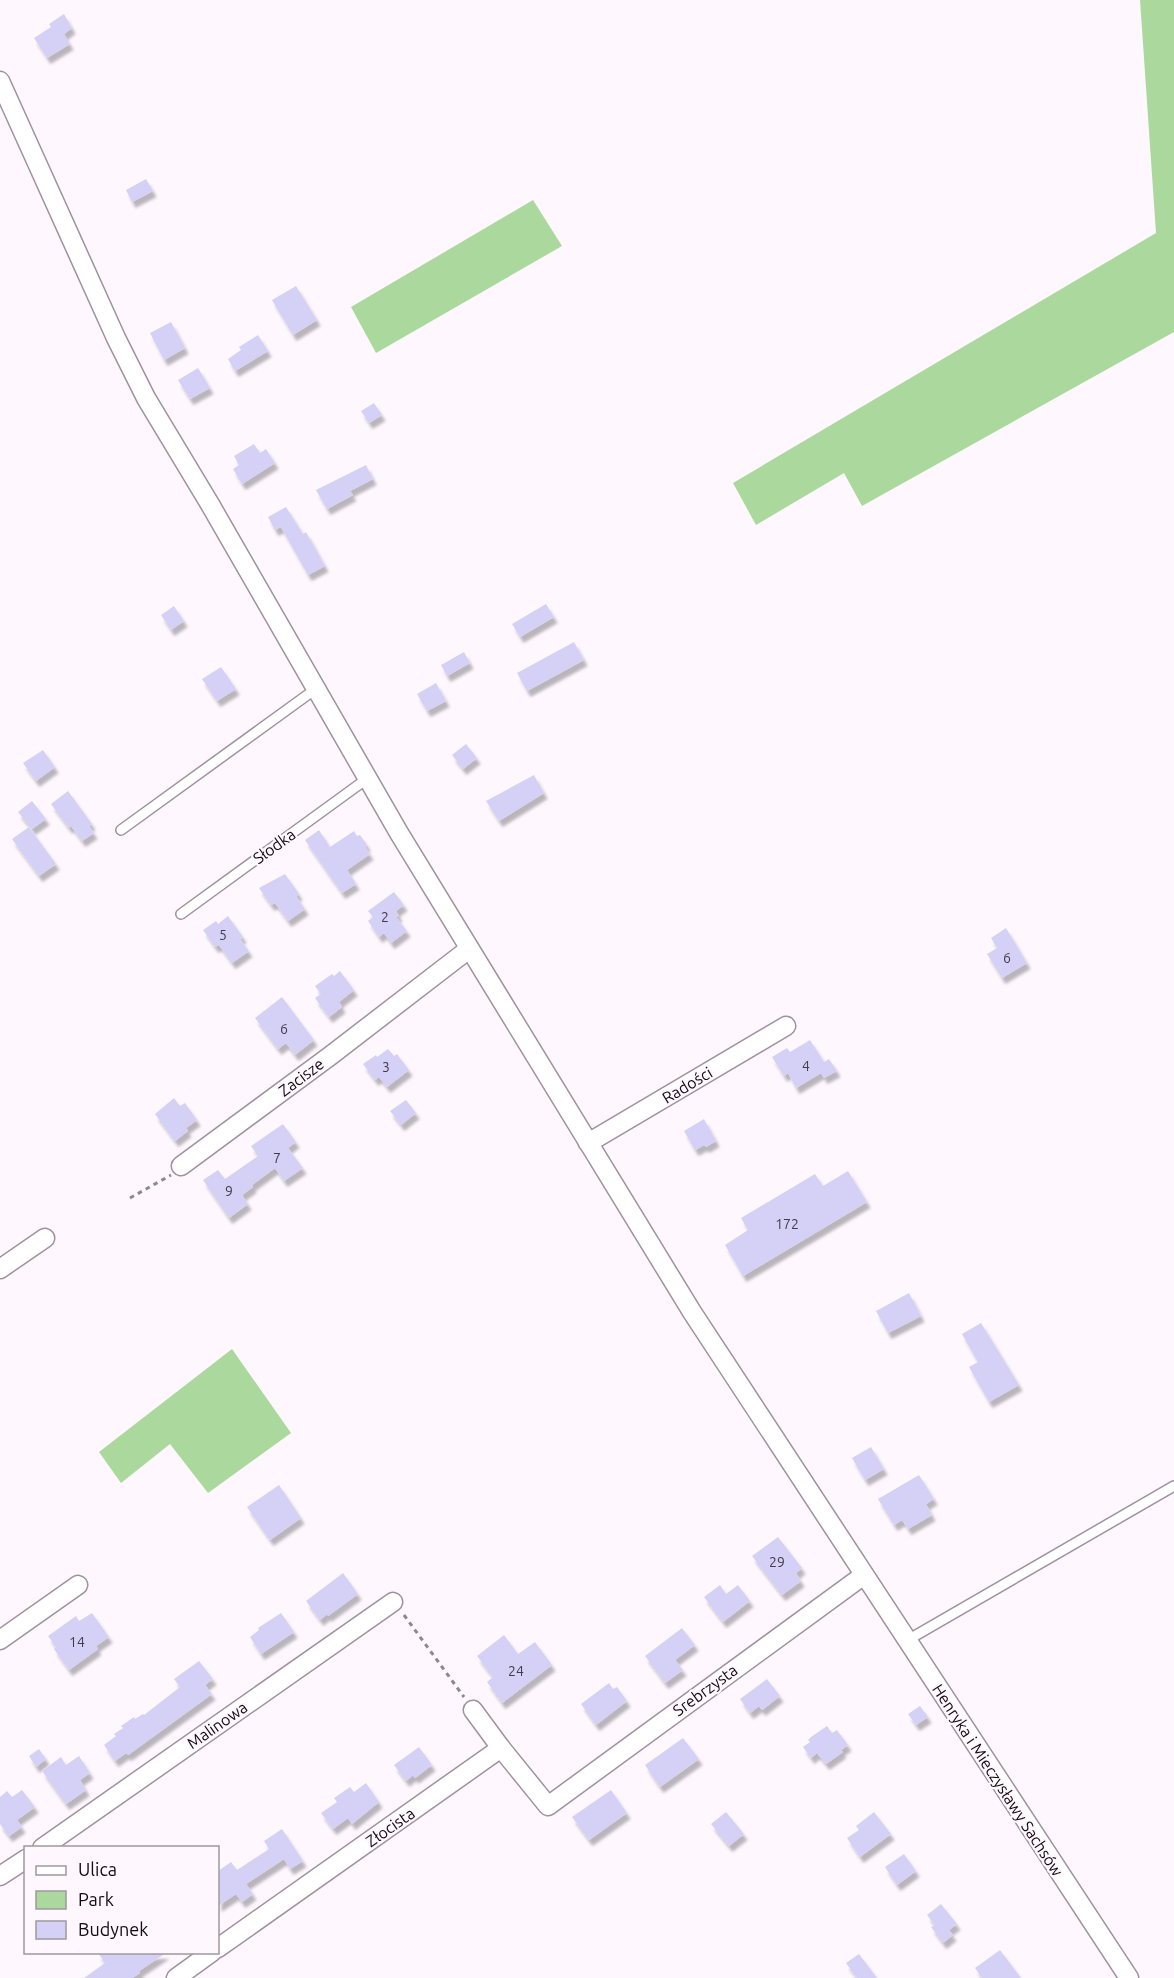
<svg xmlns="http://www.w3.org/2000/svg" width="1174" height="1978" font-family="Ubuntu,sans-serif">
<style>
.green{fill:#abd89d}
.building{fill:#d5d0f5;filter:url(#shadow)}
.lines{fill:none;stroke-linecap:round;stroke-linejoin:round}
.service-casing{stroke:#a190a0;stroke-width:12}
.minor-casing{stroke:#a190a0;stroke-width:21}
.path{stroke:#8e888e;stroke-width:3;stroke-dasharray:4.5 4.5;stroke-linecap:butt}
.service{stroke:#fff;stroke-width:9}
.minor{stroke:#fff;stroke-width:18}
.labels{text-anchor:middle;stroke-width:4.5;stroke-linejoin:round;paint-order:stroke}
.number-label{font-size:14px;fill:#423c4a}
.street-label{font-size:16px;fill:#110b11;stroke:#fef7fe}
</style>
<defs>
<filter id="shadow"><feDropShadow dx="3.5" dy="6" stdDeviation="1.5" flood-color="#0004"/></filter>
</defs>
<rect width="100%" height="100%" fill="#fef7fe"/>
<g class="green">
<polygon points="1140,0 1174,0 1174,332 862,506 844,473 756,525 733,483 1156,233"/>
<polygon points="533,200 562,246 376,353 351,307"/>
<polygon points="232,1349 291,1433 208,1493 170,1444 121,1483 99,1452"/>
</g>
<g class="building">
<polygon points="64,14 72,28 64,34 70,44 47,58 34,38 51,27 49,24"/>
<polygon points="146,179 153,191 132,202 126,190"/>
<polygon points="296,286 317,320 293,335 272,300"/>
<polygon points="171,322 185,348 164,360 150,333"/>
<polygon points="258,335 268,351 235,371 228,359 241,350 239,347"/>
<polygon points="198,368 210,388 190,399 178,380"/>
<polygon points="374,403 382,415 369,423 361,411"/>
<polygon points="254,444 260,453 266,449 275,463 242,484 233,469 239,465 234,456"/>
<polygon points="366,465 373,479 350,491 353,495 327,509 316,490"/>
<polygon points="286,507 303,534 306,532 325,566 308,575 281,527 275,530 268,517"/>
<polygon points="546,604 554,617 520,637 512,624"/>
<polygon points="174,606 184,621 171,630 161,615"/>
<polygon points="574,642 584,660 527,691 517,673"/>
<polygon points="464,652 470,663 447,676 441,665"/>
<polygon points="221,667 236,689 217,701 202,679"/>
<polygon points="436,683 446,701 427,711 417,694"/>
<polygon points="466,744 477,758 463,769 452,755"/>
<polygon points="43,750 55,767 36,781 23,763"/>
<polygon points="534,775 544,793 499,821 486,801"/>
<polygon points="68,791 92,824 89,826 94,833 82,841 71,826 69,828 51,804"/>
<polygon points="32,801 46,819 32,829 18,812"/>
<polygon points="29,827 56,864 39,876 12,839"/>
<polygon points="319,830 330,847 354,831 357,836 360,835 367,845 365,847 370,854 347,870 356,884 342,893 305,840"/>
<polygon points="285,874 299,894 296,896 305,909 288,921 275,903 271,905 259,888"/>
<polygon points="394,892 404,905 396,911 399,916 396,917 407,931 391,943 384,933 379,937 368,921 373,917 368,911"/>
<polygon points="228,916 243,937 240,939 249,951 232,963 219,945 215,947 203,930 216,921 218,924"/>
<polygon points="1006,928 1027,963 1002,978 987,954 997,948 991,938"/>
<polygon points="340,971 354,990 339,1002 342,1007 329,1017 315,998 321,994 315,986 332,974 334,976"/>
<polygon points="282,997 314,1040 295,1055 286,1043 278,1049 255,1018"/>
<polygon points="810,1040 824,1062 829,1059 837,1071 824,1078 821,1073 796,1088 788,1073 784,1076 772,1057 787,1048 790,1052"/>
<polygon points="388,1049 394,1056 397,1054 409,1070 387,1087 379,1077 375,1080 363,1064 376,1055 377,1057"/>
<polygon points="174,1098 180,1106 185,1103 197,1120 186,1128 188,1131 175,1141 155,1114"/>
<polygon points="406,1100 416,1113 401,1125 390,1111"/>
<polygon points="704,1119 716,1141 706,1147 704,1145 695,1150 684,1131"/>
<polygon points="283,1124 296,1142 288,1148 303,1168 284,1181 275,1168 252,1185 253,1187 242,1195 248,1204 229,1218 203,1180 218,1170 225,1179 258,1156 251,1146"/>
<polygon points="848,1171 867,1202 743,1276 725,1245 748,1230 741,1218 815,1174 823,1186"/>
<polygon points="909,1293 921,1316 888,1333 876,1311"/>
<polygon points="981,1323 1019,1385 989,1402 969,1367 978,1362 962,1334"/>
<polygon points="871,1447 884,1469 865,1480 852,1458"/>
<polygon points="919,1475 934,1499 926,1504 932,1515 908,1529 902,1520 894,1525 878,1499"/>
<polygon points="279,1485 301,1518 270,1540 247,1507"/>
<polygon points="778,1537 802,1568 796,1573 801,1581 782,1595 752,1556"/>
<polygon points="343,1573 358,1594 328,1616 327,1614 320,1620 306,1601"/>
<polygon points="720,1585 726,1594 738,1585 750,1601 723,1622 704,1597"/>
<polygon points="92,1613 109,1637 96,1646 98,1649 69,1670 54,1649 56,1647 48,1636 76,1616 79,1621"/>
<polygon points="281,1613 294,1632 261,1654 250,1637 259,1630 258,1628"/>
<polygon points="682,1628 695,1645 675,1660 683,1670 665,1683 645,1656"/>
<polygon points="504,1635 518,1654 535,1642 552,1665 502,1703 487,1682 493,1677 477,1656"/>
<polygon points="199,1661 213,1679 205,1685 212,1694 128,1755 126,1753 115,1761 104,1745 116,1736 114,1734 123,1728 121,1726 134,1717 135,1719 143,1714 144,1715 180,1687 174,1679"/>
<polygon points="767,1679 780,1696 762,1710 759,1706 750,1713 740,1699"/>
<polygon points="609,1683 613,1689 617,1687 627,1701 596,1725 581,1704"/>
<polygon points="920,1706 928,1717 916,1725 908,1714"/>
<polygon points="827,1726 832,1733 837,1730 848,1745 841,1750 843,1752 826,1764 817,1753 811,1758 803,1747 810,1742 808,1740 811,1737"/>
<polygon points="683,1738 699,1759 660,1787 645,1765"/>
<polygon points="419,1747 432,1765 415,1778 413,1775 406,1781 394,1765"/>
<polygon points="39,1749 46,1759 36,1767 29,1756"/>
<polygon points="79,1756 90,1773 80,1780 86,1790 66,1804 42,1771 61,1757 66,1765"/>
<polygon points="366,1783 379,1802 352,1824 348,1818 333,1829 321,1813 337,1802 334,1798 350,1787 354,1792"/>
<polygon points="22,1790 35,1807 17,1820 22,1827 9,1836 0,1824 0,1797 7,1791 12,1797"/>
<polygon points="611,1790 627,1813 589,1840 572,1817"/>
<polygon points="726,1812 744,1834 729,1846 711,1824"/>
<polygon points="874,1812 891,1834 860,1857 847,1838 859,1830 856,1826"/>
<polygon points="282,1829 303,1861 290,1869 284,1859 246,1884 253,1894 242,1902 236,1894 218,1906 218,1871 231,1862 237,1870 269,1849 264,1841"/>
<polygon points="904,1854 916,1871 897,1885 885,1867"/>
<polygon points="941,1904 957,1924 949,1930 953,1935 943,1943 931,1927 935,1925 927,1915"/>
<polygon points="1000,1950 1021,1978 982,1978 975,1968"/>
<polygon points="98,1953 166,1953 139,1971 140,1973 132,1978 84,1978 105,1963"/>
<polygon points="859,1954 877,1978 857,1978 846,1963"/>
</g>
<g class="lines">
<defs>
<g id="service">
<polyline points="121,830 317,688"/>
<polyline points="181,914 368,778"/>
<polyline points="906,1641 1174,1486"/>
</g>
<g id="minor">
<polyline points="0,81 116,338 146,398 211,506 399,833 692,1312 1129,1978"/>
<polyline points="588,1143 786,1026"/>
<polyline points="181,1166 330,1056 469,949"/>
<polyline points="0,1269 45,1238"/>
<polyline points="0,1640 78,1585"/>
<polyline points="473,1710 501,1748"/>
<polyline points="42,1848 393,1602"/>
<polyline points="0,1876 26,1859"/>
<polyline points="218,1948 501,1748 548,1806 864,1575"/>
<polyline points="176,1978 212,1952"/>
</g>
</defs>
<use href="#service" class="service-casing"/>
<use href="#minor" class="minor-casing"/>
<g class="path">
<polyline points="130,1198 171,1175"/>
<polyline points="404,1615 464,1697"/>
</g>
<use href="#service" class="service"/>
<use href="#minor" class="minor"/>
</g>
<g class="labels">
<g class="number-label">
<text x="385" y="922">2</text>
<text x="223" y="940">5</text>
<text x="1007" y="963">6</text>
<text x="284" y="1034">6</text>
<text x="806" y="1071">4</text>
<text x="386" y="1072">3</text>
<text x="277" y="1163">7</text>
<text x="229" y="1196">9</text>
<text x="787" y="1229">172</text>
<text x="777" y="1567">29</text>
<text x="77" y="1647">14</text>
<text x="516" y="1676">24</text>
</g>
<g class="street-label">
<text transform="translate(274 846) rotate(-36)" y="6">Słodka</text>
<text transform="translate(301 1077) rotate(-37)" y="6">Zacisze</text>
<text transform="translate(687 1085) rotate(-31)" y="6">Radości</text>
<text transform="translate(705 1690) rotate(-36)" y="6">Srebrzysta</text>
<text transform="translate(217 1725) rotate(-35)" y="6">Malinowa</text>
<text transform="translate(998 1780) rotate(57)" y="6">Henryka i Mieczysławy Sachsów</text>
<text transform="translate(390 1827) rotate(-35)" y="6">Złocista</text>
</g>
</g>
<rect x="24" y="1846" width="195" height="108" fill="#fef7fe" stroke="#9f999f" stroke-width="1.5"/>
<rect x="36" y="1866" width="30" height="9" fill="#ffffff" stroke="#9f999f" stroke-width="1.5"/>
<text x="78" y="1876" font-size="18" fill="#110b11">Ulica</text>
<rect x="36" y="1891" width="30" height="18" fill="#abd89d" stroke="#9f999f" stroke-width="1.5"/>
<text x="78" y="1906" font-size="18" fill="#110b11">Park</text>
<rect x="36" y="1921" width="30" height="18" fill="#d5d0f5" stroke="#9f999f" stroke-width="1.5"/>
<text x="78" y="1936" font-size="18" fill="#110b11">Budynek</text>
</svg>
